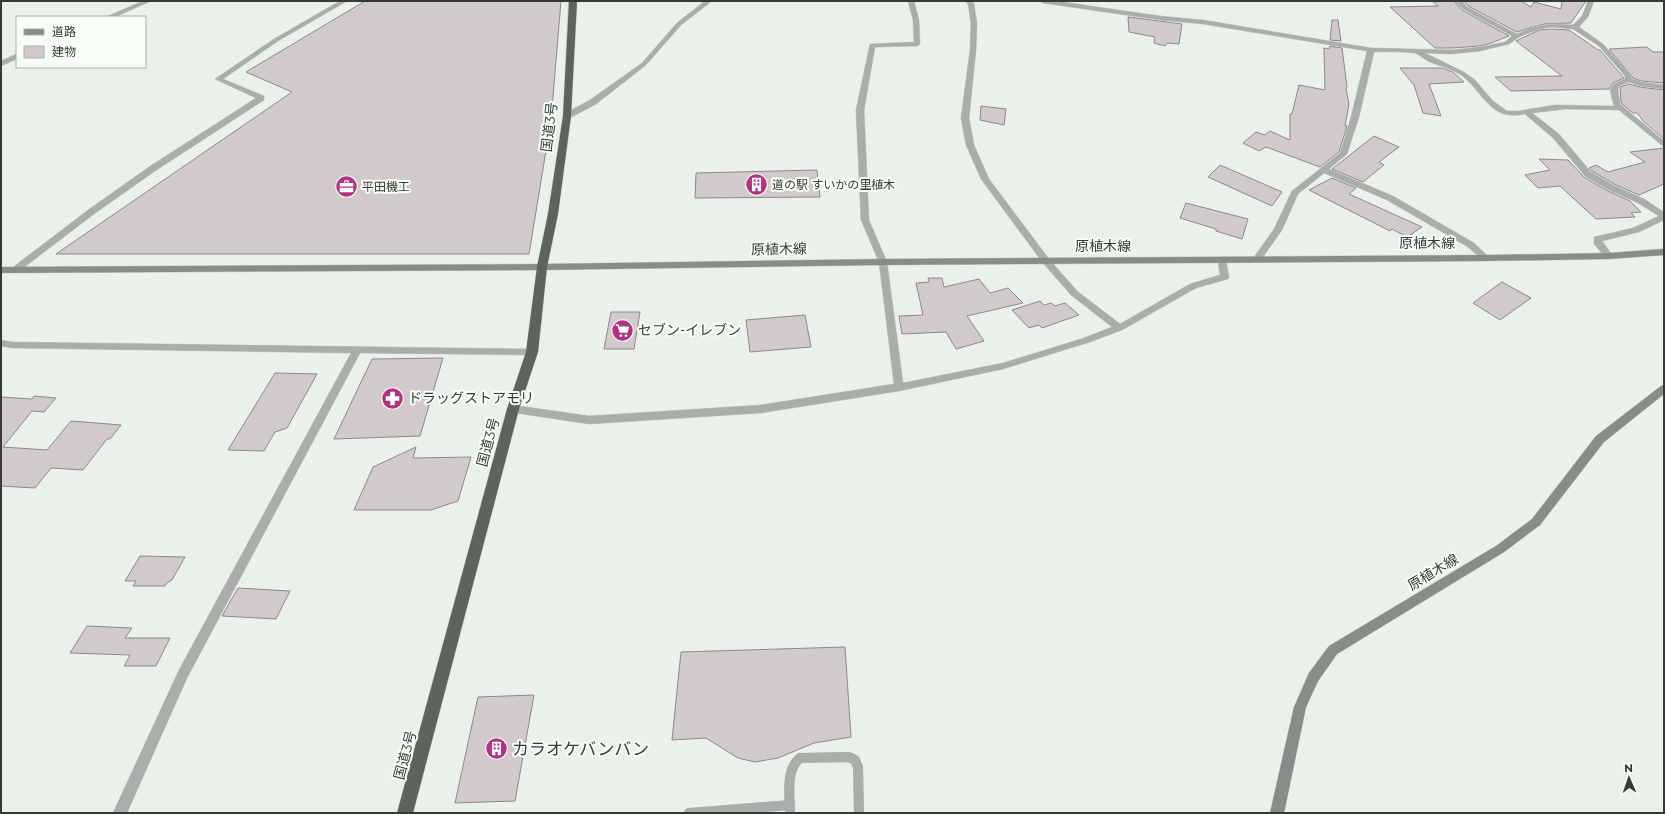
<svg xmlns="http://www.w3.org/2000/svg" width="1665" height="814" font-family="Montserrat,'Noto Sans JP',sans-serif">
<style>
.building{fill:#d2c9cd;stroke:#8f878b}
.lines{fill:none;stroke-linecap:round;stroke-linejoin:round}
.lane-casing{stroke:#c6ccc6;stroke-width:10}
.street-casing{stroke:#c6ccc6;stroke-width:1}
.secondary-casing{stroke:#c6ccc6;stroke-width:1}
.highway-casing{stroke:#c6ccc6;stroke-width:1}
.lane{stroke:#aaadaa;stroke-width:10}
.street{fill:#aaadaa;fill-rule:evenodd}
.secondary{fill:#898d89;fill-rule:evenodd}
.highway{fill:#5d635d;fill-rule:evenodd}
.labels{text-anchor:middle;stroke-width:4;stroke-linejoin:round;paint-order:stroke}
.far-poi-label{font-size:12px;fill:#383a38;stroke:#f7fef7;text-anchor:start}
.street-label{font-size:14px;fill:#383a38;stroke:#f7fef7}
.poi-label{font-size:14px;fill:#383a38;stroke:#f7fef7;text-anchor:start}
.near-poi-label{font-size:17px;fill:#383a38;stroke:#f7fef7;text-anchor:start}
</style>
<rect width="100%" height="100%" fill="#eaf1ea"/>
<g class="building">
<polygon points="365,1 561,1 551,120 529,254 56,254 292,92 246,72"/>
<polygon points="1432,1 1454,1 1462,10 1509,36 1491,43 1480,46 1452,48 1435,48 1390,7 1438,6"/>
<polygon points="1464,1 1521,1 1531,7 1534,2 1561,9 1562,1 1586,1 1571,23 1544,24 1517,32 1468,6"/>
<polygon points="1128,17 1182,24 1179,44 1167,43 1165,46 1154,43 1155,37 1129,32"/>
<polygon points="1332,20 1338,20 1341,41 1330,40"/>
<polygon points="1552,29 1569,30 1598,50 1600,50 1624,78 1613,83 1609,89 1511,91 1495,77 1562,76 1516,41 1539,30"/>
<polygon points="1330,46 1342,48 1347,87 1346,89 1349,104 1345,126 1347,126 1339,152 1320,167 1266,147 1259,151 1243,143 1256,132 1265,135 1270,131 1290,140 1290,114 1292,114 1299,85 1325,90 1324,48 1329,49"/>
<polygon points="1647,47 1653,52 1664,52 1664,83 1641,81 1633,78 1609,49"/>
<polygon points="1400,68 1442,68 1453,72 1464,82 1429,84 1441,116 1423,113 1414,85"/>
<polygon points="1629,84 1640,87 1664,90 1664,139 1644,122 1637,113 1633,113 1621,103 1620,87"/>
<polygon points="981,106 1006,109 1004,125 980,120"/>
<polygon points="1374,136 1399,147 1379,162 1384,165 1363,182 1332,169"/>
<polygon points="1664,148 1664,184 1639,195 1614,184 1592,171 1589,168 1596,165 1608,172 1645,162 1630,152"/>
<polygon points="1539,159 1568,160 1584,177 1606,190 1630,201 1641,212 1631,213 1635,217 1596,219 1560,186 1538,188 1525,175 1550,170"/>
<polygon points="1220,165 1282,192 1272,206 1208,177"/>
<polygon points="817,170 820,197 695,198 696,173"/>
<polygon points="1332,178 1356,188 1349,194 1422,227 1407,237 1392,229 1390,231 1309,190"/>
<polygon points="1186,203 1248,219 1242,239 1216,231 1216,229 1180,218"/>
<polygon points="928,278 942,278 944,287 979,279 990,293 1008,288 1023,303 967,316 984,341 956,349 946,332 902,334 899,316 923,315 916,283 929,282"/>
<polygon points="1502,282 1531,298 1500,320 1473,303"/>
<polygon points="1040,301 1044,305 1051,303 1055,306 1065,303 1079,315 1042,328 1039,325 1029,328 1012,310"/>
<polygon points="611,312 640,312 634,349 604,349"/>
<polygon points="805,315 811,347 750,352 746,320"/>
<polygon points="443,358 420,436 334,439 372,359"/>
<polygon points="275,373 317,374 287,428 275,432 264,451 228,450"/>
<polygon points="34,396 56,398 44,412 32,411 3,447 47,450 71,421 121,425 110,439 107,439 83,470 51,468 35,488 1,486 1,397 32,399"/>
<polygon points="416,447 413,458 471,457 458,501 431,510 354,510 373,467"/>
<polygon points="140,556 185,557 172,580 167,583 165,586 133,586 136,581 125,581"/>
<polygon points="238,588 290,591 276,619 222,616"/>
<polygon points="87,626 132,628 125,638 170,638 156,666 124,666 130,655 70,653"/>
<polygon points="845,647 851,737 814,743 778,758 755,762 738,758 706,738 672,740 681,652"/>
<polygon points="534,695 515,801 455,803 478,697"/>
</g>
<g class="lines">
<defs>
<g id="lane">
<polyline points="689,813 790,805"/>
<path d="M 790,813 C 790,795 785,770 800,758 L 849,757 L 855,760 L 858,767 L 859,813"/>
</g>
<g id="street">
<polygon points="143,1 151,1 115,17 106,17"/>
<polygon points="340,1 347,1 278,41 223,79 264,96 264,100 155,171 94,214 18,272 12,272 11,270 12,268 88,210 149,167 256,98 215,79 274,39"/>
<polygon points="705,1 712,1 681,25 646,65 596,104 570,118 564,118 564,114 590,100 642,63 677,23"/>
<polygon points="908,1 914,1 919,20 920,44 917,46 875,47 864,110 869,220 887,262 903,383 1003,363 1084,338 1112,327 1071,295 1043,263 981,179 966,145 961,118 970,50 971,24 968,4 965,1 972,1 974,4 977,24 976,50 969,118 974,145 989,179 1049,259 1077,291 1120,324 1190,284 1220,275 1218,260 1219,258 1222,257 1226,260 1229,277 1228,279 1196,288 1122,330 1090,342 1003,369 899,391 761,413 589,424 509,412 508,409 509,406 513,405 589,416 761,405 894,384 879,262 861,220 856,110 870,44 914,42 913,20"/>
<path d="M 1040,1 L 1056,1 L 1160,16 L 1203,20 L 1371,48 L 1452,50 L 1480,47 L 1505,42 L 1512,36 L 1463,9 L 1455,1 L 1462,1 L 1467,7 L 1517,34 C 1540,24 1549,23 1573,25 L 1582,16 L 1588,1 L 1594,1 L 1588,17 L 1579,27 L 1603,44 L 1630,75 L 1632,79 L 1641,82 L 1664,85 L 1664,89 L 1640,86 L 1629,82 L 1619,86 L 1618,90 L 1620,104 L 1664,141 L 1664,147 L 1619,110 L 1566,109 L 1532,113 L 1559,134 L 1591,172 L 1613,185 L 1644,199 L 1664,212 L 1664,220 L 1639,232 L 1602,241 L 1613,256 L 1609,259 L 1606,258 L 1594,244 L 1594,237 L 1633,228 L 1659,216 L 1638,203 L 1607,189 L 1585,176 L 1553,138 L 1525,114 C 1490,122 1484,92 1461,75 C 1452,69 1440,66 1430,62 C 1425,60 1421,56 1417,54 C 1411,51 1382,52 1374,52 L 1359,117 L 1347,154 L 1329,169 L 1393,196 L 1474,243 L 1490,258 L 1489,260 L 1483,260 L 1468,247 L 1387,200 L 1324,173 L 1298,194 L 1282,230 L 1260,261 L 1254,261 L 1253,259 L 1254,257 L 1274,229 L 1292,191 L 1340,153 L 1351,117 L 1367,51 L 1203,24 L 1160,20 L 1043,3 ZM 1552,27 L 1573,29 L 1599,46 L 1625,76 L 1625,79 L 1614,84 L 1610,90 L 1614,106 L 1555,105 L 1518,111 L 1507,111 L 1493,101 L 1475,80 L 1464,72 L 1425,53 L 1452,54 L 1480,51 L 1509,44 L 1519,37 L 1539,29 Z"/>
<polygon points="17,54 17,59 1,66 1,61"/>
<polygon points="1,340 12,342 532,349 537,352 532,355 360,353 187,678 127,813 113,813 179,670 351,353 12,348 1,346"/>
</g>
<g id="secondary">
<polygon points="1664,249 1664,255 1609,259 1486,261 883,265 542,270 1,273 1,267 542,264 883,259 1486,255 1609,253"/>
<polygon points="1664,385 1664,394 1604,442 1540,525 1504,552 1337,654 1318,681 1306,707 1284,813 1270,813 1294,707 1309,673 1329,646 1496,546 1532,519 1596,436 1661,386"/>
</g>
<polygon id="highway" points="569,1 577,1 571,116 558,214 547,267 538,352 519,409 413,813 397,813 507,409 526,352 537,267 548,214 563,116"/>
</defs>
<use href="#lane" class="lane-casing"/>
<use href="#street" class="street-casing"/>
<use href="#secondary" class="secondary-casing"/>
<use href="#highway" class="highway-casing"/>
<use href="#lane" class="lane"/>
<use href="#street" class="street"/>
<use href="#secondary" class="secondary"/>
<use href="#highway" class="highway"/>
</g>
<defs>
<symbol id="building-disc" viewBox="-11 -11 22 22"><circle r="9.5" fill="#b23280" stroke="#f7fef7"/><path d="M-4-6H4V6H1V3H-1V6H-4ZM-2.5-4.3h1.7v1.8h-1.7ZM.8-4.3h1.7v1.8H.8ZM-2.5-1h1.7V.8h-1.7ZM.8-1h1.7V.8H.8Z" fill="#fff"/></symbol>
<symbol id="office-disc" viewBox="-11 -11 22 22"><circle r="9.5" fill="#b23280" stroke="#f7fef7"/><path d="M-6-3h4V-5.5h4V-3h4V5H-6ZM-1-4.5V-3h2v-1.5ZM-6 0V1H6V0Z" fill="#fff"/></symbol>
<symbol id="supermarket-disc" viewBox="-11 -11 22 22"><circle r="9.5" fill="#b23280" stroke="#f7fef7"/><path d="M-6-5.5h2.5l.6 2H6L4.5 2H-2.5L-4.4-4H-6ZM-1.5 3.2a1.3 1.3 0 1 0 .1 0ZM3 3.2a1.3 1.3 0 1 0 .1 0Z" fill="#fff"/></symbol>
<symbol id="pharmacy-disc" viewBox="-11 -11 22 22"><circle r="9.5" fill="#b23280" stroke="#f7fef7"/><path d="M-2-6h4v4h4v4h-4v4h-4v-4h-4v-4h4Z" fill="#fff"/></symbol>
</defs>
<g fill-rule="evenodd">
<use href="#building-disc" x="744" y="172" width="25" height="25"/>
<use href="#office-disc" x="334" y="174" width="25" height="25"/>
<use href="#supermarket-disc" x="610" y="318" width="25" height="25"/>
<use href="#pharmacy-disc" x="380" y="386" width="25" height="25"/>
<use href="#building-disc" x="484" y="736" width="25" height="25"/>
</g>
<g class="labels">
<g class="far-poi-label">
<text x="772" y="189">道の駅 すいかの里植木</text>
<text x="362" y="191">平田機工</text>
</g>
<g class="street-label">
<text transform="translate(549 127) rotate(-83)" y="5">国道3号</text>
<text x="1427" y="248">原植木線</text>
<text x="1103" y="251">原植木線</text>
<text transform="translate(779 249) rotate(-1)" y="5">原植木線</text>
<text transform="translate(488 442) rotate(-75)" y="5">国道3号</text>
<text transform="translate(1433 572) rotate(-31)" y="5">原植木線</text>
<text transform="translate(405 755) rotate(-75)" y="5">国道3号</text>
</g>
<g class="poi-label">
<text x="638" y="335">セブン-イレブン</text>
<text x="408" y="403">ドラッグストアモリ</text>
</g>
<g class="near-poi-label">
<text x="512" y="755">カラオケバンバン</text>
</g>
</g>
<rect width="1665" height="814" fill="none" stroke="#383a38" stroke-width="4"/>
<rect x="16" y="16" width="130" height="52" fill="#f7fef7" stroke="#abb0ab"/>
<rect x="24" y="29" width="20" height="6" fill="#898d89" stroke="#abb0ab"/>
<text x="52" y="36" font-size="12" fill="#383a38">道路</text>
<rect x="24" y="46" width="20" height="12" fill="#d2c9cd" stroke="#abb0ab"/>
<text x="52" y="56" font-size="12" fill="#383a38">建物</text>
<g transform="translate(1629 778) rotate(358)" stroke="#f7fef7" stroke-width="3" paint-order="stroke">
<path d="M0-3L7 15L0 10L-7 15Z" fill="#383a38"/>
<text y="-6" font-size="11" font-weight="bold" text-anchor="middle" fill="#383a38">N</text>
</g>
</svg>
